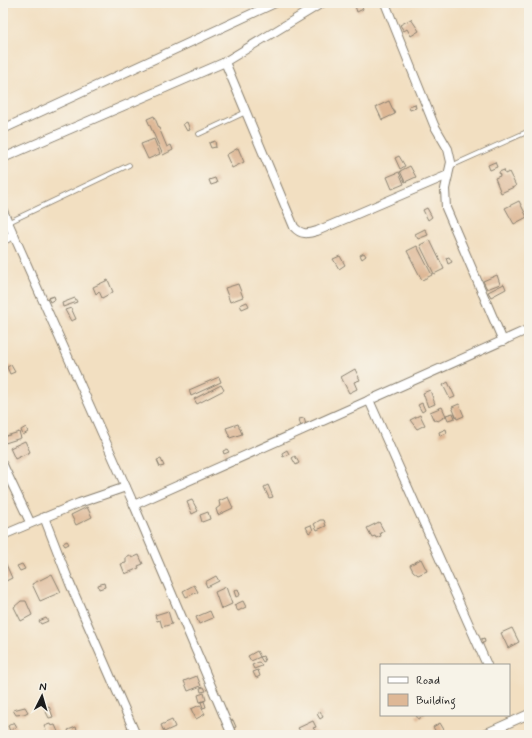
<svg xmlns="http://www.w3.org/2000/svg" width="532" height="738" font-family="Mynerve,sans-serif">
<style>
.building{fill:#deb896}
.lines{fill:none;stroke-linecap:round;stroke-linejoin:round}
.service-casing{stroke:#877e6e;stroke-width:5.5}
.minor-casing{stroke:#877e6e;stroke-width:10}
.service{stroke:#fff;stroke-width:4}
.minor{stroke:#fff;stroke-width:8}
</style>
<rect width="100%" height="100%" fill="#f7f3e8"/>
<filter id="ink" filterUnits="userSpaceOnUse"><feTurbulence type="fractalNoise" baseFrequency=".025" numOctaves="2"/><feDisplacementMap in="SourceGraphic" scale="8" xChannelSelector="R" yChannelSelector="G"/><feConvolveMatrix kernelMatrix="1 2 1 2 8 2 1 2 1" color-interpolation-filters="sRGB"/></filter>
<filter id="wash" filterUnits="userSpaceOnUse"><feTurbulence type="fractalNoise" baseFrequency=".012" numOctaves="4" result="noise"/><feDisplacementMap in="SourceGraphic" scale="16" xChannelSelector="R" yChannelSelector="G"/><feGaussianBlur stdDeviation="0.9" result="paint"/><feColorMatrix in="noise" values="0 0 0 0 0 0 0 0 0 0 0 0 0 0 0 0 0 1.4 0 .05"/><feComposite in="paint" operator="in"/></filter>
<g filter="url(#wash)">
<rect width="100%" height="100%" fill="#f2dfc1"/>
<g id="blocks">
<g class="building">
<polygon points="361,4 363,9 357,12 355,6"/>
<polygon points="411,19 419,31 411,36 407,29 404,31 400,25"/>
<polygon points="389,101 395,114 382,120 376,107"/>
<polygon points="415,104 416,108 410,110 409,106"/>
<polygon points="154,116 167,147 171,145 173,150 163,155 147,119"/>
<polygon points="187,122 190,130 187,131 183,124"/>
<polygon points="154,139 160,154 148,159 141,144"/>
<polygon points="215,141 216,147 211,148 209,143"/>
<polygon points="238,148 244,162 232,168 226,155"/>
<polygon points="399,156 405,166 400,169 395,158"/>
<polygon points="495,162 497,167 490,170 488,165"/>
<polygon points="410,166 416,177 405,182 400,171"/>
<polygon points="504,170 505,174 509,172 516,186 501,193 495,178 500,176 499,172"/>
<polygon points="399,172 404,184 392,189 387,177"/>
<polygon points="215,178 217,183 211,185 209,180"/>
<polygon points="519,201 527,217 514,224 505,208"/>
<polygon points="427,208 432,217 428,220 423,210"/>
<polygon points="425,229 428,235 418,239 415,234"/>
<polygon points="430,240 444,269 434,274 420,245"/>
<polygon points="417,246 432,275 422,280 407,251"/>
<polygon points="364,253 366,256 362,259 360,255"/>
<polygon points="340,256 345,265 339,269 333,259"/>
<polygon points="449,257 452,262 448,264 446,258"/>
<polygon points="497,275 500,284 487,289 483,281"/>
<polygon points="108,280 113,292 102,298 99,291 96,294 93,287"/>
<polygon points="238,284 243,297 230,302 225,288"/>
<polygon points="504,284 506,289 491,297 488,292"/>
<polygon points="54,296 55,299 50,302 48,298"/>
<polygon points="75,298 77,302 63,307 62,303"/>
<polygon points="247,302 249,306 242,309 240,305"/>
<polygon points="71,308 76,319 71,321 65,310"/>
<polygon points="11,365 15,372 10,374 7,367"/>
<polygon points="355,369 360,380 354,382 357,389 349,393 341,377"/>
<polygon points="219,377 221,382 191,396 189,390"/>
<polygon points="448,382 455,397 450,399 443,385"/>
<polygon points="221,385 224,390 197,404 194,399"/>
<polygon points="430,390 435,404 428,407 423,393"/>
<polygon points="422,403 425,410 422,412 418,405"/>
<polygon points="459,404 464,416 457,419 452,407"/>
<polygon points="442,407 446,416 438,421 437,420 434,421 430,412"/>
<polygon points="453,413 455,418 448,420 446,415"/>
<polygon points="420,415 425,425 417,429 410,420"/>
<polygon points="304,418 306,425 301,427 299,419"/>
<polygon points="238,424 242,434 230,438 226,428"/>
<polygon points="26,427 28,432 23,435 21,430"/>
<polygon points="446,429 447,433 440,436 439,432"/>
<polygon points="19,432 21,438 5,443 3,437"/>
<polygon points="25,441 30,452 15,459 10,448"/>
<polygon points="227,449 229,452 224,454 223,451"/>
<polygon points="287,450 289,454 283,457 282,453"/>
<polygon points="295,456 299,463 296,465 292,458"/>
<polygon points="161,459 164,466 160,467 157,460"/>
<polygon points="268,485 273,497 269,498 264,487"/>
<polygon points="228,497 233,508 218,515 216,509 220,506 219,501"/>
<polygon points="192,500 198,511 192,514 187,502"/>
<polygon points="87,507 92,517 76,525 71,515"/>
<polygon points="208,512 210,519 202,522 200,515"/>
<polygon points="320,520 324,520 326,526 317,530 314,524"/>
<polygon points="379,522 384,531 380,533 381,536 376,538 375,536 372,537 367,528"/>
<polygon points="311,525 313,530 309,533 306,527"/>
<polygon points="67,541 69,544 65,546 63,543"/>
<polygon points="130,555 132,558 139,555 143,564 138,566 139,568 125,574 121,564 126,563 126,557"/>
<polygon points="421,559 427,571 418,575 413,571 410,565"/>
<polygon points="5,562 12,578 6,581 3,575 3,563"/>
<polygon points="22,564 25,569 20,571 17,566"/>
<polygon points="52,574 61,592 40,601 32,584"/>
<polygon points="216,576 219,581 207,587 205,582"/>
<polygon points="104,583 105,587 99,589 98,585"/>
<polygon points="194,585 198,592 186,597 183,591"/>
<polygon points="226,587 232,604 221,609 215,592"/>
<polygon points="238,589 240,595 236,597 234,591"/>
<polygon points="21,601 26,601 32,615 21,621 14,607"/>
<polygon points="243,601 246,607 238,611 234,605"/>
<polygon points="168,611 172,624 162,627 160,620 157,621 155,615"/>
<polygon points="210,611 213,618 199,624 196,617"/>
<polygon points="46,618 48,621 41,624 39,621"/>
<polygon points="512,628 519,642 508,648 501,633"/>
<polygon points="484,638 485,642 481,644 479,640"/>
<polygon points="257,651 260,657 251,661 248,656"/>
<polygon points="263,656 265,661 263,662 260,657"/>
<polygon points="259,662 262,666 254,669 252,665"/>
<polygon points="258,670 260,676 256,678 253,672"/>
<polygon points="197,676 201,686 188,691 184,681"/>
<polygon points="204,687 206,691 201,692 200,688"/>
<polygon points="204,693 206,700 200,702 198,695"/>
<polygon points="204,701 206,707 203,708 201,702"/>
<polygon points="200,705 205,714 196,719 191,709"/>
<polygon points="49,706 53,717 49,718 44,708"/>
<polygon points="25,707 28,712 24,714 16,715 13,710"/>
<polygon points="320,712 323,717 320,719 317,714"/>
<polygon points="416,715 426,715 418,719"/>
<polygon points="172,720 175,727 164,732 161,725"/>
<polygon points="233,720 236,727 232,729 229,722"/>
<polygon points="313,721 316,727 313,728 318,734 302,734 298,728"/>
<polygon points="14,722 17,727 10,731 8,726"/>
<polygon points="440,723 446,733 438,735 433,727"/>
<polygon points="50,724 51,726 55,725 59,734 43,735 42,733 46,730 44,726"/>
<polygon points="76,727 78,732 70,735 68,730"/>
<polygon points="131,727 135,735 129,735 126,729"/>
</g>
</g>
</g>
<g filter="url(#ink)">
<use href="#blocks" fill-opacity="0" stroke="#877e6e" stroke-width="1"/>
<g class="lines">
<defs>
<g id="service">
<polyline points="199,134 246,112"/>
<polyline points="451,166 529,131"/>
<polyline points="9,222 129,165"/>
</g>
<g id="minor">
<polyline points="385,3 434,125 448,149 451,162 445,189 446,208 503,341"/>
<path d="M 225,62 L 294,227 C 301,235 308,234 317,231 L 448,175"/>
<polyline points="3,129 275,3"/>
<polyline points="3,158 223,63 322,3"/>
<polyline points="3,211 134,505"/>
<polyline points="3,240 14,235"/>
<polyline points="369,400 487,665"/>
<polyline points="3,465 30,522"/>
<polyline points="44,517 70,584 136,735"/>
<polyline points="3,535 79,503 126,487"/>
<polyline points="232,735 134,505 529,329"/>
<polyline points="482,735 529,714"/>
</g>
</defs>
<use href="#service" class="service-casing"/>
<use href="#minor" class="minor-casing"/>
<use href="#service" class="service"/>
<use href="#minor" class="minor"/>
</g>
</g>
<rect width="532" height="738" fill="none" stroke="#f7f3e8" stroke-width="16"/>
<rect x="380" y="664" width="130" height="52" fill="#f7f3e8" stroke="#9f9d96"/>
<rect x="388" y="677" width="20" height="6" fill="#ffffff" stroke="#9f9d96"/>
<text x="416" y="684" font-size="12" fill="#1c1c1c">Road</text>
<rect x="388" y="694" width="20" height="12" fill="#deb896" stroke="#9f9d96"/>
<text x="416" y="704" font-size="12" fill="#1c1c1c">Building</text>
<g transform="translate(42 696) rotate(5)" stroke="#f7f3e8" stroke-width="3" paint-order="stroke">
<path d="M0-3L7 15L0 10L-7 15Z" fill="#1c1c1c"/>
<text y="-6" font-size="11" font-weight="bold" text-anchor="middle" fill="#1c1c1c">N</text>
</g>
</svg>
